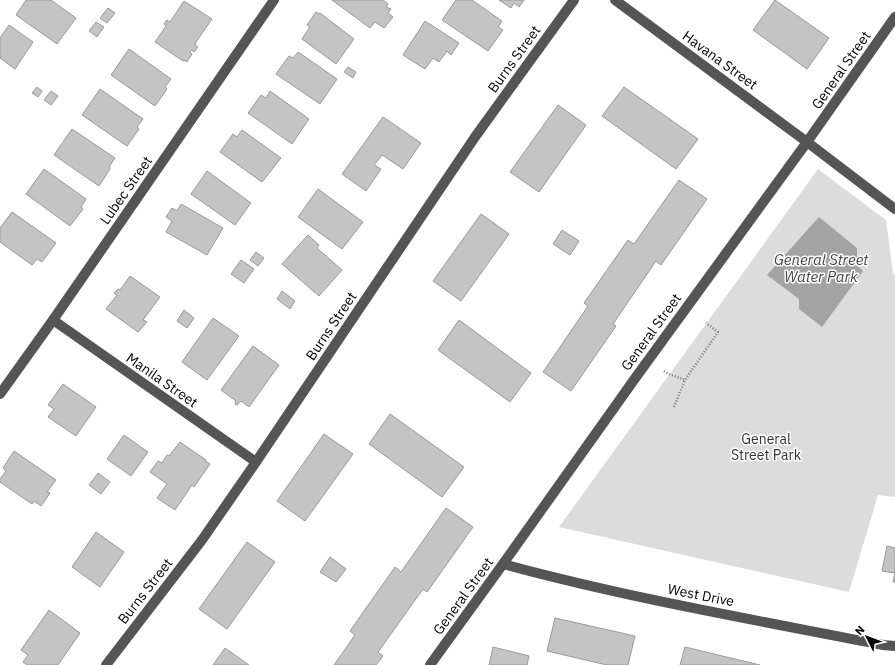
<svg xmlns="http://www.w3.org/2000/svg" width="895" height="665" font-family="'IBM Plex Sans',sans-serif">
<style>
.green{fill:#dcdcdc}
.water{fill:#a3a3a3}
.building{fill:#c4c4c4;stroke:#999}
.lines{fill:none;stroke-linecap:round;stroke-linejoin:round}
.path{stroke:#777;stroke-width:2.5;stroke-dasharray:1 2;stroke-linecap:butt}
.minor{stroke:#555;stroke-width:10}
.labels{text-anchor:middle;stroke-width:3;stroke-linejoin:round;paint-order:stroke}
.street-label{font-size:14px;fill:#000;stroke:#fff}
.park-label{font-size:14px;fill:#333;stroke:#fff}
.water-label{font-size:15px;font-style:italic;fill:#444;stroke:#fff}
</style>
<rect width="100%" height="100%" fill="#fff"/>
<polygon class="green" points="818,169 886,220 893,273 895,276 895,497 878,495 849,592 559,527"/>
<polygon class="water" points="819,217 857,248 857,265 863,271 822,327 799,309 799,299 767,275"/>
<g class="building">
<polygon points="26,0 51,0 76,18 57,44 16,15"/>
<polygon points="332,0 383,0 388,4 386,7 391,9 388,13 393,17 384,28 375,22 370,28"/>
<polygon points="456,0 472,0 502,21 498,27 503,30 488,51 442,20"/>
<polygon points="499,0 524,0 519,7 514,3 511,8"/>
<polygon points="775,0 829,38 807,69 753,30"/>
<polygon points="184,1 212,19 196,42 195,45 198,47 194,52 192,50 190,52 192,54 187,62 184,60 183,61 155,42 166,26 164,24 167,20 170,22"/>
<polygon points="108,8 115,13 107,23 100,18"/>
<polygon points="316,12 319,14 320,13 354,39 336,64 302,39 310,27 307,25"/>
<polygon points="425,21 459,43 451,55 447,51 439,62 433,58 425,69 403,55"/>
<polygon points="96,22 104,27 97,37 89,31"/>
<polygon points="9,25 33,42 15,69 0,58 0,38"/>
<polygon points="129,49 171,79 165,87 167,89 155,106 111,75"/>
<polygon points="298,52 337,79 320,104 276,74 289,56 293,58"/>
<polygon points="348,67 356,72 353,78 344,72"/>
<polygon points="37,87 42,91 38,97 32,93"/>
<polygon points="624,87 698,139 676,169 602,116"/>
<polygon points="100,89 143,119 137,127 139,129 127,146 82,115"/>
<polygon points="51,91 58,96 51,105 44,100"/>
<polygon points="270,91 309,119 292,144 248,113 261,95 266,98"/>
<polygon points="558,105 586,125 539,192 510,172"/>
<polygon points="383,117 421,143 403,169 382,155 374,165 381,169 366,191 342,174"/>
<polygon points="72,129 115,158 109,167 110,169 99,186 54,155"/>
<polygon points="242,130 281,158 262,182 220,152 233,134 237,137"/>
<polygon points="44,169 86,199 81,207 83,209 70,226 26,194"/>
<polygon points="207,171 251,203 235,225 191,194"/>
<polygon points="679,180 707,199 661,265 656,261 613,324 616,326 571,391 543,372 588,306 584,303 628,240 634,244"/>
<polygon points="318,189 363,222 342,249 298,217"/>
<polygon points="181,204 223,228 207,255 166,232 172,221 166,217 172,208 177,211"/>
<polygon points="12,212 56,243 42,262 37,259 32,265 0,242 0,228"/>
<polygon points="481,214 509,234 461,301 433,281"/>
<polygon points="562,230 579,241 570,255 553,244"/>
<polygon points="308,235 319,245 317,248 342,270 319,296 282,264"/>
<polygon points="256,252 264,258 258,266 250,260"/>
<polygon points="241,260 254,269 244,283 231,274"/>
<polygon points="130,276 160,297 143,320 147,322 138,332 106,309 117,295 114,293 118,289 120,290"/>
<polygon points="282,291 295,301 290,309 277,299"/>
<polygon points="184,310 194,318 187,328 177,321"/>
<polygon points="213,318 239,336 207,380 182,362"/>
<polygon points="459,320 531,373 510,402 438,350"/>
<polygon points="253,346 279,365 249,407 241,401 237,405 235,404 236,401 221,390"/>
<polygon points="63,384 96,407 76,436 48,417 54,409 48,405"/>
<polygon points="390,414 464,467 442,497 369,444"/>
<polygon points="324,434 353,454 305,521 277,501"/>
<polygon points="124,435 148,452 131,476 107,459"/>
<polygon points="180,442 206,460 205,461 210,464 194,487 192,485 175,510 157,498 167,484 150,472 158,461 162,463 167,455 169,456"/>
<polygon points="14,451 56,480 47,492 50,493 41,506 34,501 32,504 0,482 0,479 6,471 3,468"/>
<polygon points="98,473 110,482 101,494 89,485"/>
<polygon points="446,508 473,527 427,592 423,589 378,652 383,656 376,665 334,665 355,635 350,631 395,567 401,572"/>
<polygon points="96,532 124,552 100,587 72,567"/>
<polygon points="247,542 275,562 227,629 199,609"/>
<polygon points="887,546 895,548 895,582 893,582 895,573 882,571"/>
<polygon points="330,557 346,569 336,582 320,572"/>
<polygon points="49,610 80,633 58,665 27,665 23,662 28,655 21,650"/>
<polygon points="555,618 635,636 628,665 607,665 547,651"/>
<polygon points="493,647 529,656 527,665 489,665"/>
<polygon points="685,647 760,665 680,665"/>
<polygon points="225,648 249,665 213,665"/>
</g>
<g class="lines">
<g class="path">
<polyline points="664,371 669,374 685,380"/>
<polyline points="674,407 685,380 718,332 706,323"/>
</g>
<g class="minor">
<polyline points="615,0 807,142 895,209"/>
<polyline points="53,320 256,462"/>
<polyline points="0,394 53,320 274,0"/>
<path d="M 503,564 C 628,598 756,620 883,645 L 895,646"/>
<polyline points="106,665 202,540 256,462 475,137 574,0"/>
<polyline points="430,665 503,564 636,377 807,142 895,17"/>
</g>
</g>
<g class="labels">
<g class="street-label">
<text transform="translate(514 59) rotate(-54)" y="5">Burns Street</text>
<text transform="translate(720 60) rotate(36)" y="5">Havana Street</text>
<text transform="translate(841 70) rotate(-55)" y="5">General Street</text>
<text transform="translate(126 190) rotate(-55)" y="5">Lubec Street</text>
<text transform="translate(331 326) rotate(-56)" y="5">Burns Street</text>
<text transform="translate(651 332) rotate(-54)" y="5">General Street</text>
<text transform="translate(162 380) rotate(35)" y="5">Manila Street</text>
<text transform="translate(145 591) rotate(-52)" y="5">Burns Street</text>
<text transform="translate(701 595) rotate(11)" y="5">West Drive</text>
<text transform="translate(463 596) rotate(-54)" y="5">General Street</text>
</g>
<g class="park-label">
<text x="766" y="444">General<tspan x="766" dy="16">Street Park</tspan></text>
</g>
<g class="water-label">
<text x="821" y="265">General Street<tspan x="821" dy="17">Water Park</tspan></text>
</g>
</g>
<g transform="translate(867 637) rotate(312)" stroke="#ffffff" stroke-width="3" paint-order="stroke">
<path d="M0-3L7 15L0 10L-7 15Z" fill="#000000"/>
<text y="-6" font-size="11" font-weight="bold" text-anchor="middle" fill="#000000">N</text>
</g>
</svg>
